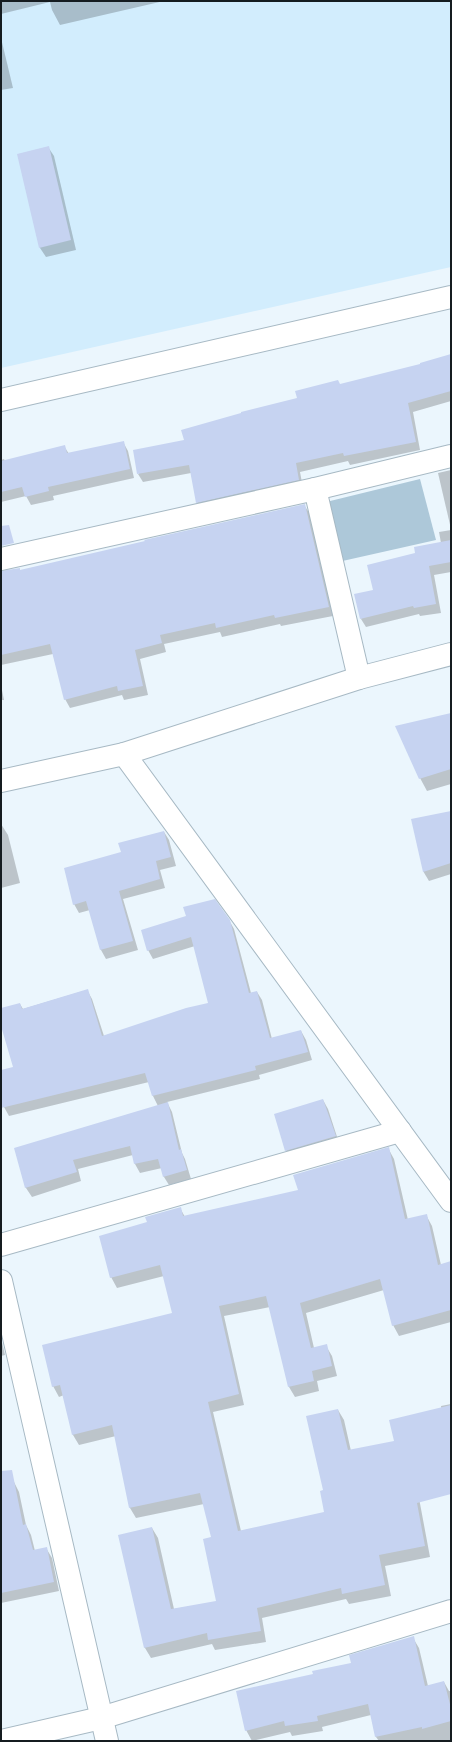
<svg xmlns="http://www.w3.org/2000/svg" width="452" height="1742" font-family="Bitter,serif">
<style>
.built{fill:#d2edfd}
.green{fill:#adc8d9}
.shadow{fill:#0003}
.building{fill:#c6d3f1}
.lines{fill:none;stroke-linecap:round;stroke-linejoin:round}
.minor-casing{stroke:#a7b9c4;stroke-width:24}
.tertiary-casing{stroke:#a7b9c4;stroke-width:24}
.minor{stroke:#fff;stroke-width:22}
.tertiary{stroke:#fff;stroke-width:22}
</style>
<rect width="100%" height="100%" fill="#ebf6fd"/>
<polygon class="built" points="1,1 451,1 451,267 1,368"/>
<polygon class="green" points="420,479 436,540 338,562 322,503"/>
<g class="shadow">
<polygon points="1,1 164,1 60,25 52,10 50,2 1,14"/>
<polygon points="1,38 13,88 1,90"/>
<polygon points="48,147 54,156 76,250 46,257 40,248"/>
<polygon points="451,355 451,401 413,412 420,450 350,465 348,461 300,472 303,488 202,511 197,502 191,473 143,482 138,474 185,441 340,385 421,365"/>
<polygon points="123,442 128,451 134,478 53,496 54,500 31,505 26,496 1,502 1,460 4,459 5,461 64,446 69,454"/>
<polygon points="451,470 451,529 438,473"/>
<polygon points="304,505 310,514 333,616 281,626 280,624 222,637 220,632 164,644 166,652 140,659 148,695 124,700 122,695 70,708 65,699 53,654 1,665 1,572 19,569 21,571"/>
<polygon points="451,530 451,572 434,575 441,613 420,616 419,614 366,627 361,619 374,590 416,553 441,543 439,532"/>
<polygon points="1,685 4,700 1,700"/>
<polygon points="451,714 451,784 427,791 420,778"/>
<polygon points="451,812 451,874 429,881 423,871"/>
<polygon points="1,824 8,835 20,883 1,888"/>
<polygon points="164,832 169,840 176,866 160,870 165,888 123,899 138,950 106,959 101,950 90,910 79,913 74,904 122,853"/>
<polygon points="229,920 234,929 251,993 257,992 262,1000 272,1039 301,1031 306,1040 312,1060 259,1075 260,1079 167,1102 172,1112 182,1153 185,1159 191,1179 169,1185 164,1177 162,1168 140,1173 135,1164 133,1155 78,1169 81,1181 32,1197 26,1188 15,1149 158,1106 153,1096 149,1082 9,1116 4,1107 1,1095 1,1071 14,1068 1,1022 1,1009 20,1004 23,1009 87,990 92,999 104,1036 209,1004 195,946 153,959 148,950"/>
<polygon points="323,1100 328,1109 340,1146 292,1160 286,1150"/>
<polygon points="388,1148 394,1159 408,1220 426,1215 432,1226 441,1265 451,1262 451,1322 399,1336 393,1325 384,1290 306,1313 314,1348 326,1346 332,1356 337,1376 317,1381 319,1391 295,1397 289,1387 270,1307 224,1316 244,1405 213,1412 241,1531 325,1513 324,1491 338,1410 344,1420 351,1451 410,1450 430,1557 385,1566 391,1596 349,1604 346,1599 262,1618 266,1642 215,1650 212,1644 151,1658 145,1648 119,1536 152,1528 158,1538 174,1609 217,1602 212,1538 204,1504 136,1518 130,1508 116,1436 79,1445 73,1435 64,1395 59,1397 53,1386 173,1313 164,1276 117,1288 111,1277 148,1223 180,1208 185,1217 300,1191"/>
<polygon points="1,1338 5,1355 1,1356"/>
<polygon points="451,1404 451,1486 441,1406"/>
<polygon points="14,1482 19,1492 26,1525 31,1535 35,1551 46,1548 52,1558 59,1591 1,1603 1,1485"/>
<polygon points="413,1638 419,1648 428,1686 444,1682 449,1691 451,1691 451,1741 379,1741 376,1737 371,1715 322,1727 323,1731 292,1736 290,1732 252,1741 246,1730 314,1675 352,1664"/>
</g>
<g class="building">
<polygon points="49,146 71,240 39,248 17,154"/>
<polygon points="451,354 451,391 408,403 416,442 344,456 343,453 296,463 299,480 196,503 189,465 137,474 133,450 184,440 181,430 241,413 241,412 297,398 295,391 338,380 340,384 420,364 420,363"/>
<polygon points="124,441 130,469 48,487 49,491 25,497 22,487 1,492 1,461 65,445 67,453"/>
<polygon points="305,504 329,607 275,618 274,615 216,628 215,623 160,635 162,643 135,650 143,686 118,691 117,686 64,700 50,644 1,655 1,571 20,568 20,570 145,541 144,540"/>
<polygon points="9,525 14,543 1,546 1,526"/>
<polygon points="451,540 451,562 429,566 436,604 414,608 413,606 360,619 354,594 373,590 367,565 415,553 414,547"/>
<polygon points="451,713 451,769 419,779 395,726"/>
<polygon points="451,811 451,863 423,872 411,819"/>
<polygon points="164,831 171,857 156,861 160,879 119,891 133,941 100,950 86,901 73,905 64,868 121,852 118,843"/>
<polygon points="215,899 230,920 249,993 257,991 270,1038 301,1030 308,1052 255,1066 256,1070 152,1096 145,1073 1,1108 1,1070 13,1067 1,1026 1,1008 20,1003 22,1009 88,989 102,1036 186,1008 208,1003 191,937 147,951 141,930 186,916 183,907"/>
<polygon points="323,1099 336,1136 285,1151 274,1114"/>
<polygon points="168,1102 179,1150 181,1149 187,1170 163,1177 158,1159 134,1164 130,1146 73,1160 77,1172 25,1188 14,1148"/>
<polygon points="389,1147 405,1219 427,1214 438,1265 451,1261 451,1310 392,1326 380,1279 300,1303 311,1348 327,1344 332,1366 312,1371 314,1381 288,1387 266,1296 219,1306 239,1394 208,1402 238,1531 324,1512 320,1491 323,1490 306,1416 338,1409 348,1450 394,1441 389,1420 451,1405 451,1494 417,1503 425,1546 379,1555 385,1585 342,1594 341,1588 257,1608 261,1631 208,1640 207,1633 144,1648 118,1535 152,1527 171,1609 216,1601 203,1539 211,1537 200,1493 129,1508 112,1425 72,1435 60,1385 52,1387 42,1345 172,1313 160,1265 110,1278 99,1236 147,1222 145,1217 181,1207 183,1216 298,1190 293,1175"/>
<polygon points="12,1470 23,1525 26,1524 33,1550 47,1547 54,1582 1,1593 1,1471"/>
<polygon points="414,1636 425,1686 444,1681 451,1708 451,1721 422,1729 422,1727 375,1737 368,1704 317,1716 318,1721 285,1726 284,1721 245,1731 236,1691 313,1674 312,1671 351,1663 349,1655"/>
</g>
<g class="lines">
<defs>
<g id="minor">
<polyline points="315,489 359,678"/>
<polyline points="1,559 315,489 451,456"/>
<polyline points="124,754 451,1201"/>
<polyline points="1,1245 400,1131"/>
<polyline points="1,1281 107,1741"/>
<polyline points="1,1741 101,1718 451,1611"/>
</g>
<g id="tertiary">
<polyline points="1,400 451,297"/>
<polyline points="1,781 124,754 359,678 451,654"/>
</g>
</defs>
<use href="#minor" class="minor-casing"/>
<use href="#tertiary" class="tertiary-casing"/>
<use href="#minor" class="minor"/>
<use href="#tertiary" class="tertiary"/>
</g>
<rect width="452" height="1742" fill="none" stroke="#151c20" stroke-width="4"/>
</svg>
